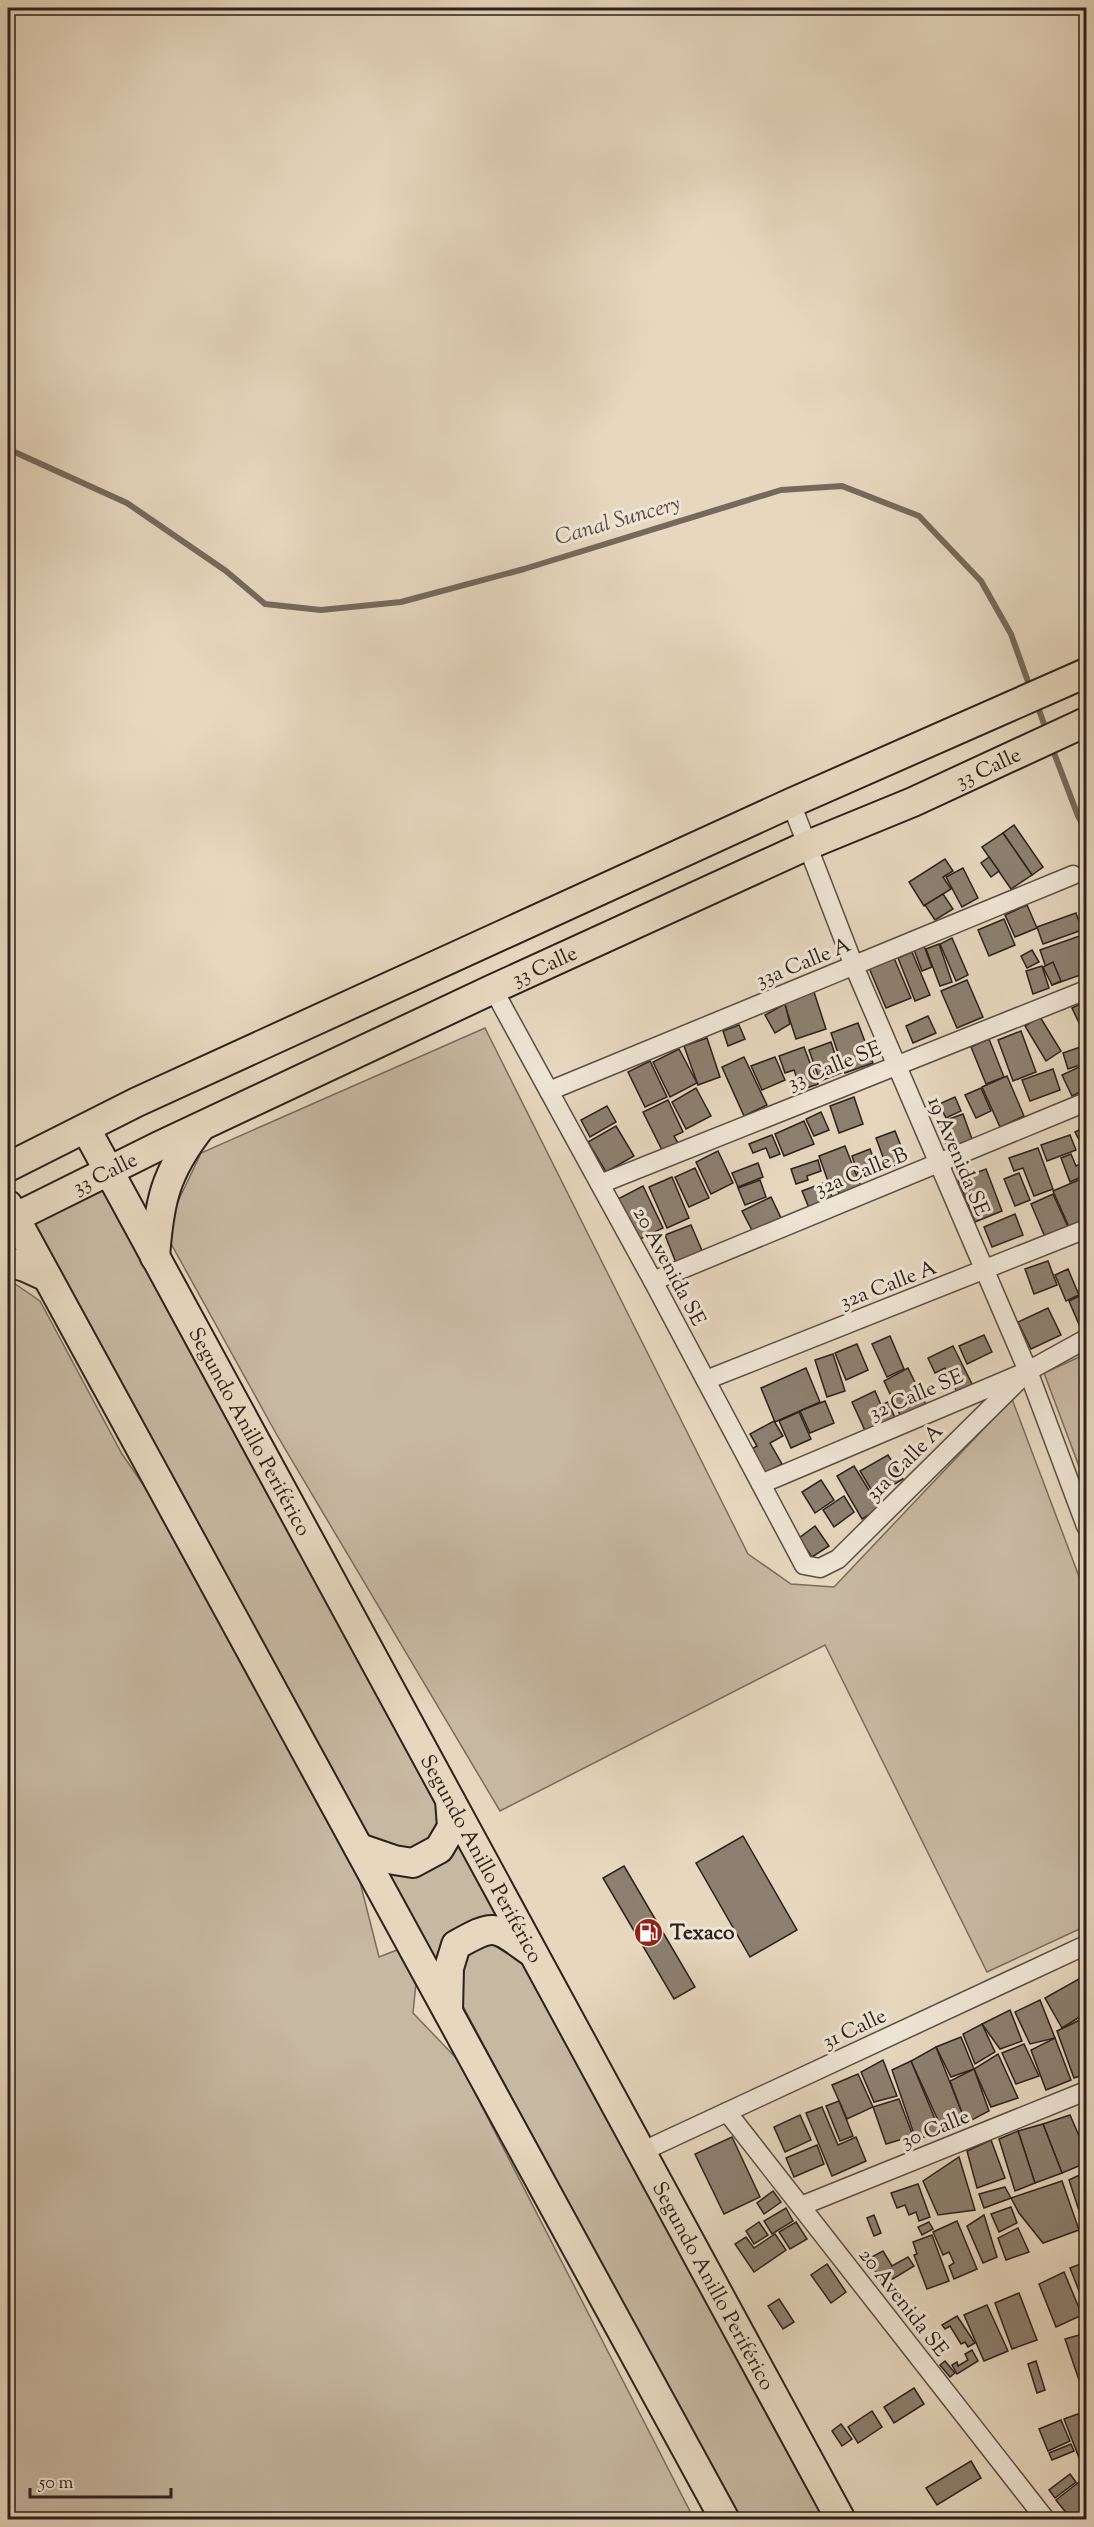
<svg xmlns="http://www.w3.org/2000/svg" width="1094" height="2527" font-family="'Sorts Mill Goudy',serif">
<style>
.green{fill:#c7b8a2;stroke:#7a6c5f;stroke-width:1.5}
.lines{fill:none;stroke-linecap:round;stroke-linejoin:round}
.stream{stroke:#76695c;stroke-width:6}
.building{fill:#8d8070;stroke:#2d211c;stroke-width:1.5}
.minor-casing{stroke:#5b4e44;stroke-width:21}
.primary-casing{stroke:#2d211c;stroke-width:32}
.minor{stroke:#efe5d5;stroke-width:18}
.primary{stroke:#e6d7be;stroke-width:28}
.labels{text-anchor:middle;stroke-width:6;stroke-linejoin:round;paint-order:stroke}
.street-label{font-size:21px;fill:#2d211c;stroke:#efe5d5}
.poi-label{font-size:21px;font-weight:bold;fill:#2d211c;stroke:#efe5d5;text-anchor:start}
.water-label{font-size:22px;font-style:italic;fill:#584b41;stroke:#efe5d5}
</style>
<rect width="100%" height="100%" fill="#e6d7be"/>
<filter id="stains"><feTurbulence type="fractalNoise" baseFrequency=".00333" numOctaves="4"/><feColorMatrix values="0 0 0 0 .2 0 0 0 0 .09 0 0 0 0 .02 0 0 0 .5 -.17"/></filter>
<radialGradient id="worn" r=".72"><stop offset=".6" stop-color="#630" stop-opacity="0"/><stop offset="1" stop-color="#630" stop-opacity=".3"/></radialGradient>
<g class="green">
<polygon points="485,1028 748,1554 791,1584 834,1587 1012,1399 1086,1595 1086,1926 987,1972 825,1645 500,1811 278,1437 164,1231 201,1153"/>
<polygon points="104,1173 450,1825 413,1860 367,1843 17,1218"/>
<polygon points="8,1279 40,1301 122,1454 164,1515 360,1882 379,1957 397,1950 416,1983 413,2013 458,2060 694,2519 8,2519"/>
<polygon points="1086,1354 1086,1485 1044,1373"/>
<polygon points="461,1821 520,1931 484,1926 442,1979 382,1863 416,1871"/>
<polygon points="485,1939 527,1957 836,2519 735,2519 463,2006 463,1958"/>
</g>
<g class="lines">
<g class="stream">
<polyline points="8,449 127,503 226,571 265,604 321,610 401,602 524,569 781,490 842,486 919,516 981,581 1011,634 1031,690"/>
<polyline points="1036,702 1047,732"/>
<polyline points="1051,745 1078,816 1086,830"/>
</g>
</g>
<g class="building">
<polygon points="1014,825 1043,867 1032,875 1003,833"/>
<polygon points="1003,833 1032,875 1011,889 982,847"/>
<polygon points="989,857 999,871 991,877 981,863"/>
<polygon points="945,859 953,871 943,877 951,889 924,906 909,882"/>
<polygon points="963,868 978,898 962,907 946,877"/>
<polygon points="943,894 953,909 935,920 925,905"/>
<polygon points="1027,905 1037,928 1015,937 1005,915"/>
<polygon points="1076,913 1082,930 1043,944 1037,927"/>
<polygon points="1004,919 1015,945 989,956 978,930"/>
<polygon points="1085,934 1086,973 1052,985 1040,950"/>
<polygon points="952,938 968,975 956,981 940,944"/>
<polygon points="939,944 952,982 940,986 926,949"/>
<polygon points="924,946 932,967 922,971 914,950"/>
<polygon points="1032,950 1039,962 1027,968 1021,956"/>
<polygon points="912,952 930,995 915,1001 898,958"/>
<polygon points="894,958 911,998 886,1008 869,968"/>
<polygon points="1053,962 1061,981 1052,985 1043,967"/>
<polygon points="1042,966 1049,988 1033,994 1026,971"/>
<polygon points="967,980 983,1017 957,1028 941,991"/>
<polygon points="814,992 826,1029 796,1039 784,1002"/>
<polygon points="1086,1001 1086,1025 1081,1027 1072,1008"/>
<polygon points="785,1004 790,1024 775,1033 765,1015"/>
<polygon points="928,1016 936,1033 913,1043 906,1026"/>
<polygon points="1040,1017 1061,1051 1046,1061 1025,1026"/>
<polygon points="858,1023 873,1063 845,1073 831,1033"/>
<polygon points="739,1025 745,1039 728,1046 723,1031"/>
<polygon points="1021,1031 1036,1072 1013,1081 998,1040"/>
<polygon points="707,1038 720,1077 698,1085 684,1046"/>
<polygon points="989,1039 1004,1077 986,1084 971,1047"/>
<polygon points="831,1042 841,1073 820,1081 809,1050"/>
<polygon points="1086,1045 1086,1063 1068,1069 1063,1053"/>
<polygon points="804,1047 818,1084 801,1090 794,1070 785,1073 779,1056"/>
<polygon points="679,1049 697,1083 670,1097 653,1062"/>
<polygon points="744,1057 767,1105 744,1116 722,1067"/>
<polygon points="775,1057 785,1080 762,1090 751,1066"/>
<polygon points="650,1061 667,1097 645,1107 628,1072"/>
<polygon points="1079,1067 1086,1089 1072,1096 1062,1075"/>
<polygon points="1053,1069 1060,1090 1030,1101 1022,1080"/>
<polygon points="1007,1076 1024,1116 1000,1127 982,1087"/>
<polygon points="696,1088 711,1116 686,1129 672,1102"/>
<polygon points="981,1088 991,1111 976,1118 965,1095"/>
<polygon points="854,1097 863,1124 839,1133 830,1106"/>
<polygon points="955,1097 961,1111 946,1118 939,1104"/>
<polygon points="668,1100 683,1132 674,1136 678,1143 662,1150 643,1112"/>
<polygon points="607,1106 616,1122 590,1137 581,1120"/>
<polygon points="821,1112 829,1130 814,1136 806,1119"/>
<polygon points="963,1114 972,1139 948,1148 938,1123"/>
<polygon points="804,1121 814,1144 784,1156 775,1134"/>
<polygon points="616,1126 634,1156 606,1172 588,1142"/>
<polygon points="1086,1126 1086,1153 1075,1132"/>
<polygon points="895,1131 907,1161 887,1168 876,1138"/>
<polygon points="772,1135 780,1154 770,1158 766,1148 753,1153 749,1144"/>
<polygon points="1070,1135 1076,1150 1047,1161 1041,1145"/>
<polygon points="845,1146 862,1189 841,1197 833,1182 829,1184 819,1156"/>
<polygon points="1038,1148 1053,1189 1034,1196 1023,1168 1014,1171 1009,1158"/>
<polygon points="870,1149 878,1170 859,1177 852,1156"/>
<polygon points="718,1151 733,1183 711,1194 696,1162"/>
<polygon points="1071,1154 1076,1166 1086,1161 1086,1175 1070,1182 1061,1158"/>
<polygon points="818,1160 821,1171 807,1176 808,1180 796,1184 791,1169"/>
<polygon points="758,1163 763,1177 738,1187 732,1173"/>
<polygon points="695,1168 709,1198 689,1207 675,1177"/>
<polygon points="986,1169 1002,1211 975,1222 958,1180"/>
<polygon points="1019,1173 1030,1200 1015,1206 1004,1179"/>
<polygon points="672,1177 689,1218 667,1228 649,1187"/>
<polygon points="1081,1179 1086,1192 1086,1219 1069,1227 1053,1191"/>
<polygon points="760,1180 766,1197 745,1205 738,1188"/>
<polygon points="826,1182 833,1199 809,1208 802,1191"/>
<polygon points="643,1186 663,1228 632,1243 612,1202"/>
<polygon points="1053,1194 1068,1227 1045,1237 1031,1204"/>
<polygon points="771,1197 782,1220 754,1234 742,1211"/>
<polygon points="1015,1214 1023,1235 992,1247 984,1227"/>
<polygon points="691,1225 707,1262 680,1273 665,1235"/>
<polygon points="1048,1261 1057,1285 1034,1294 1025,1269"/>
<polygon points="1068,1269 1079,1295 1066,1301 1055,1275"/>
<polygon points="1086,1293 1086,1327 1081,1329 1069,1301"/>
<polygon points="1048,1308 1061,1335 1031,1349 1018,1322"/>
<polygon points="984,1335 992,1352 967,1364 959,1346"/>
<polygon points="890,1336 904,1369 887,1377 872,1344"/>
<polygon points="857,1344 868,1370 846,1380 835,1353"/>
<polygon points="953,1346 973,1386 958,1394 945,1368 935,1373 928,1358"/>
<polygon points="833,1354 845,1391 827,1397 815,1360"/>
<polygon points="806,1368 820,1402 775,1422 761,1388"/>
<polygon points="908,1368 927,1407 902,1419 884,1381"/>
<polygon points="875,1391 881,1405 888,1402 897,1422 867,1435 852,1402"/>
<polygon points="825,1401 834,1423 810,1433 800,1411"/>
<polygon points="799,1412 811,1439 791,1448 779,1421"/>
<polygon points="774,1421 783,1436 770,1443 782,1464 763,1474 750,1450 757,1446 750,1434"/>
<polygon points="888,1455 903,1479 875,1496 860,1471"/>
<polygon points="854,1466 880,1508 862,1519 837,1476"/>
<polygon points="821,1480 834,1500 815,1513 802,1492"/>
<polygon points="844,1496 854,1512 834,1527 823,1510"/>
<polygon points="815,1526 829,1546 812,1557 799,1538"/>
<polygon points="743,1836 797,1930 750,1957 696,1863"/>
<polygon points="624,1866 695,1987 674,1999 603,1878"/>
<polygon points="1086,1975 1086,2013 1062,2028 1045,1998"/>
<polygon points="1040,2000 1055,2038 1030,2044 1015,2012"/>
<polygon points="1010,2010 1022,2041 1000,2049 982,2024"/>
<polygon points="1086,2017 1086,2074 1074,2078 1057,2031"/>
<polygon points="982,2024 995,2052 975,2064 963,2034"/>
<polygon points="961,2037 974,2069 951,2077 936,2047"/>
<polygon points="1055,2038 1071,2080 1046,2090 1031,2050"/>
<polygon points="1024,2044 1039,2076 1016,2084 1002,2053"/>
<polygon points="936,2047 966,2123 943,2131 911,2061"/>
<polygon points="998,2054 1018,2098 991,2107 974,2069"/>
<polygon points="883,2060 897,2096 874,2102 861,2072"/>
<polygon points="911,2061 940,2131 916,2140 892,2070"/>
<polygon points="974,2069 989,2111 966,2123 950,2081"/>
<polygon points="858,2074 873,2107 847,2119 832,2085"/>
<polygon points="899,2099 913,2136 886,2144 873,2107"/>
<polygon points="839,2101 853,2136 840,2141 826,2106"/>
<polygon points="822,2107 838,2145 856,2137 866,2161 832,2176 806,2113"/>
<polygon points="800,2115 811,2140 785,2152 774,2127"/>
<polygon points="1070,2115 1086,2152 1086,2163 1062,2173 1043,2124"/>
<polygon points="1043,2124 1062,2173 1035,2183 1018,2131"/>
<polygon points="1018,2131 1035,2183 1015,2191 999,2139"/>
<polygon points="732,2137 760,2197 724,2214 695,2154"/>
<polygon points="991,2140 1005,2178 977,2188 967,2151"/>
<polygon points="817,2145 824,2164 794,2177 786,2158"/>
<polygon points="959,2157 975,2210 938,2215 923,2181"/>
<polygon points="1086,2172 1086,2225 1084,2226 1069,2180"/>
<polygon points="1062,2181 1079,2230 1043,2243 1019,2213 1011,2198"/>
<polygon points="918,2184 930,2217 919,2221 916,2212 909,2215 905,2205 897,2208 891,2193"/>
<polygon points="1005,2187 1011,2198 984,2208 979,2194"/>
<polygon points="773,2191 781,2202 764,2214 757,2203"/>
<polygon points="1011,2207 1017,2223 999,2232 991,2214"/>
<polygon points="786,2208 793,2221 772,2234 764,2221"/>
<polygon points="874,2215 881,2233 874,2236 867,2218"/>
<polygon points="984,2215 997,2257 983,2263 967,2226"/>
<polygon points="957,2221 977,2269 954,2279 949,2266 954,2263 949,2252 943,2255 933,2232"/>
<polygon points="759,2222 768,2235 754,2244 746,2231"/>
<polygon points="796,2222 807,2239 790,2249 779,2232"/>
<polygon points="929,2222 933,2229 922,2235 918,2227"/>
<polygon points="1018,2228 1029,2252 1006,2260 998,2238"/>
<polygon points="775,2234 786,2250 754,2272 735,2244 746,2237 754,2248"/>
<polygon points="932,2235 949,2281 927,2289 914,2255 917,2254 913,2242"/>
<polygon points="883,2251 892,2266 908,2257 914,2266 883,2285 868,2259"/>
<polygon points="1086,2262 1086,2309 1070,2268"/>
<polygon points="827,2264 846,2292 831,2303 811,2275"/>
<polygon points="1064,2272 1082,2315 1056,2327 1039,2284"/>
<polygon points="1019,2293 1037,2340 1012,2349 995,2303"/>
<polygon points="779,2299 794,2322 783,2329 768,2306"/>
<polygon points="987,2305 1008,2351 984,2361 964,2315"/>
<polygon points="957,2316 975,2343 968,2347 965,2342 961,2344 950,2326 945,2329 942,2325"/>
<polygon points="1086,2333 1086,2377 1079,2380 1065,2339"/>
<polygon points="972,2350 978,2361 957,2374 952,2365 957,2362 958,2366 968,2360 965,2354"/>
<polygon points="945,2361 955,2373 950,2377 940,2365"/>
<polygon points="1036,2361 1045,2390 1037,2393 1028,2364"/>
<polygon points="914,2388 924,2404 894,2423 884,2407"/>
<polygon points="872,2411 882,2427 858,2443 848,2427"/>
<polygon points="1086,2411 1086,2467 1083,2468 1064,2419"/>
<polygon points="1061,2420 1070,2441 1048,2451 1039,2429"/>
<polygon points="841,2424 852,2439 842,2446 832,2431"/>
<polygon points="1071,2444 1074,2451 1052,2460 1049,2453"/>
<polygon points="971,2461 981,2478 937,2505 926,2488"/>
<polygon points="1070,2474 1076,2482 1055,2498 1049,2490"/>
<polygon points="1079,2482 1086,2494 1086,2511 1076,2520 1072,2520 1056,2500"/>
</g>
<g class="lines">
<defs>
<g id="minor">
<polyline points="791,803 854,966 1028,1371 1086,1526"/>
<polyline points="493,989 653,1281 804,1565 820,1568 838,1559 1028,1371"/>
<polyline points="549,1091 1073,875"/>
<polyline points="600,1184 1086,990"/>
<polyline points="653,1281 1086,1102"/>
<polyline points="706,1380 1086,1229"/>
<polyline points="761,1484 1028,1371 1086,1339"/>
<polyline points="727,2112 1046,2520"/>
<polyline points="641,2152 1086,1945"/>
<polyline points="801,2206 1086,2091"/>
</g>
<g id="primary">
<path id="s1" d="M 86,1129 L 841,2520"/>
<polyline points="8,1167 137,1102 791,803 1086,673"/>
<polyline points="8,1205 725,2520"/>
<path id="s2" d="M 8,1221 L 159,1146 L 493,989 L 808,845 L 913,802 L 1086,722"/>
<path d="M 155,1257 C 159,1202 165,1173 200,1128"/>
<polyline points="8,1262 25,1267 47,1277"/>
<polyline points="359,1848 394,1860 413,1863 439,1849 452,1827 450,1800"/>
<path d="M 448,2011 L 449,1968 L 456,1945 C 495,1923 494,1925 530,1951"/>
</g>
</defs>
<use href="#minor" class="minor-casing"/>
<use href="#primary" class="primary-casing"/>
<use href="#minor" class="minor"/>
<use href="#primary" class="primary"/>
</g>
<defs>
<symbol id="fuel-disc" viewBox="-11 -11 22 22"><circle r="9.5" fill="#8f2418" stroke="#efe5d5"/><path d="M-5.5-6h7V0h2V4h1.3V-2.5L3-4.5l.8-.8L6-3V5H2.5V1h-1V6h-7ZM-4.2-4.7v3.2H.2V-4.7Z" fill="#fff"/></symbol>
</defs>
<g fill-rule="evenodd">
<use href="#fuel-disc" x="632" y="1916" width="33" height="33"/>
</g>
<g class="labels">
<g class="street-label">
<text dy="7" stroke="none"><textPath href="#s2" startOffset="1080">33 Calle</textPath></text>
<text transform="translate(803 962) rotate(-22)" y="7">33a Calle A</text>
<text dy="7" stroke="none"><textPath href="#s2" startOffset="594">33 Calle</textPath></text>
<text transform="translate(834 1065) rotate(-22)" y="7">33 Calle SE</text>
<text transform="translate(959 1156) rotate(67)" y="7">19 Avenida SE</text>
<text transform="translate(861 1171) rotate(-22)" y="7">32a Calle B</text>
<text dy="7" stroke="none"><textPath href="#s2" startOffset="108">33 Calle</textPath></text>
<text transform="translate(670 1266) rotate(62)" y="7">20 Avenida SE</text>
<text transform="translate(888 1284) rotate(-21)" y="7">32a Calle A</text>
<text transform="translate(916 1394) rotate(-23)" y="7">32 Calle SE</text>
<text dy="7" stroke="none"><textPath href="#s1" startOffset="344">Segundo Anillo Periférico</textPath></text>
<text transform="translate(904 1462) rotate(-45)" y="7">31a Calle A</text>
<text dy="7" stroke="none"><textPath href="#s1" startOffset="830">Segundo Anillo Periférico</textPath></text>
<text transform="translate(854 2028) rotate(-25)" y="7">31 Calle</text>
<text transform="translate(935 2128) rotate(-22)" y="7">30 Calle</text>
<text dy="7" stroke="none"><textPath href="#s1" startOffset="1316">Segundo Anillo Periférico</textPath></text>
<text transform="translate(904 2302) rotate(52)" y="7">20 Avenida SE</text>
</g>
<g class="poi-label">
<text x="670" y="1939">Texaco</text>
</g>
<g class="water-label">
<text transform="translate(617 519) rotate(-16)" y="8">Canal Suncery</text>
</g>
</g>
<rect width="1094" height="2527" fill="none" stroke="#e6d7be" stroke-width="30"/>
<rect x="9" y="9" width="1076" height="2509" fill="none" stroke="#2d211c" stroke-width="3"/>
<rect x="15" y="15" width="1064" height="2497" fill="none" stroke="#2d211c" stroke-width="1.5"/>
<path d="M30 2488v9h141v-9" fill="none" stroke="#2d211c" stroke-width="3"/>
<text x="39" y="2488" font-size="18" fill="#2d211c" stroke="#efe5d5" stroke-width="4.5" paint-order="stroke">50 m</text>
<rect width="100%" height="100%" filter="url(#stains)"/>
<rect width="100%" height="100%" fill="url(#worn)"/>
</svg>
